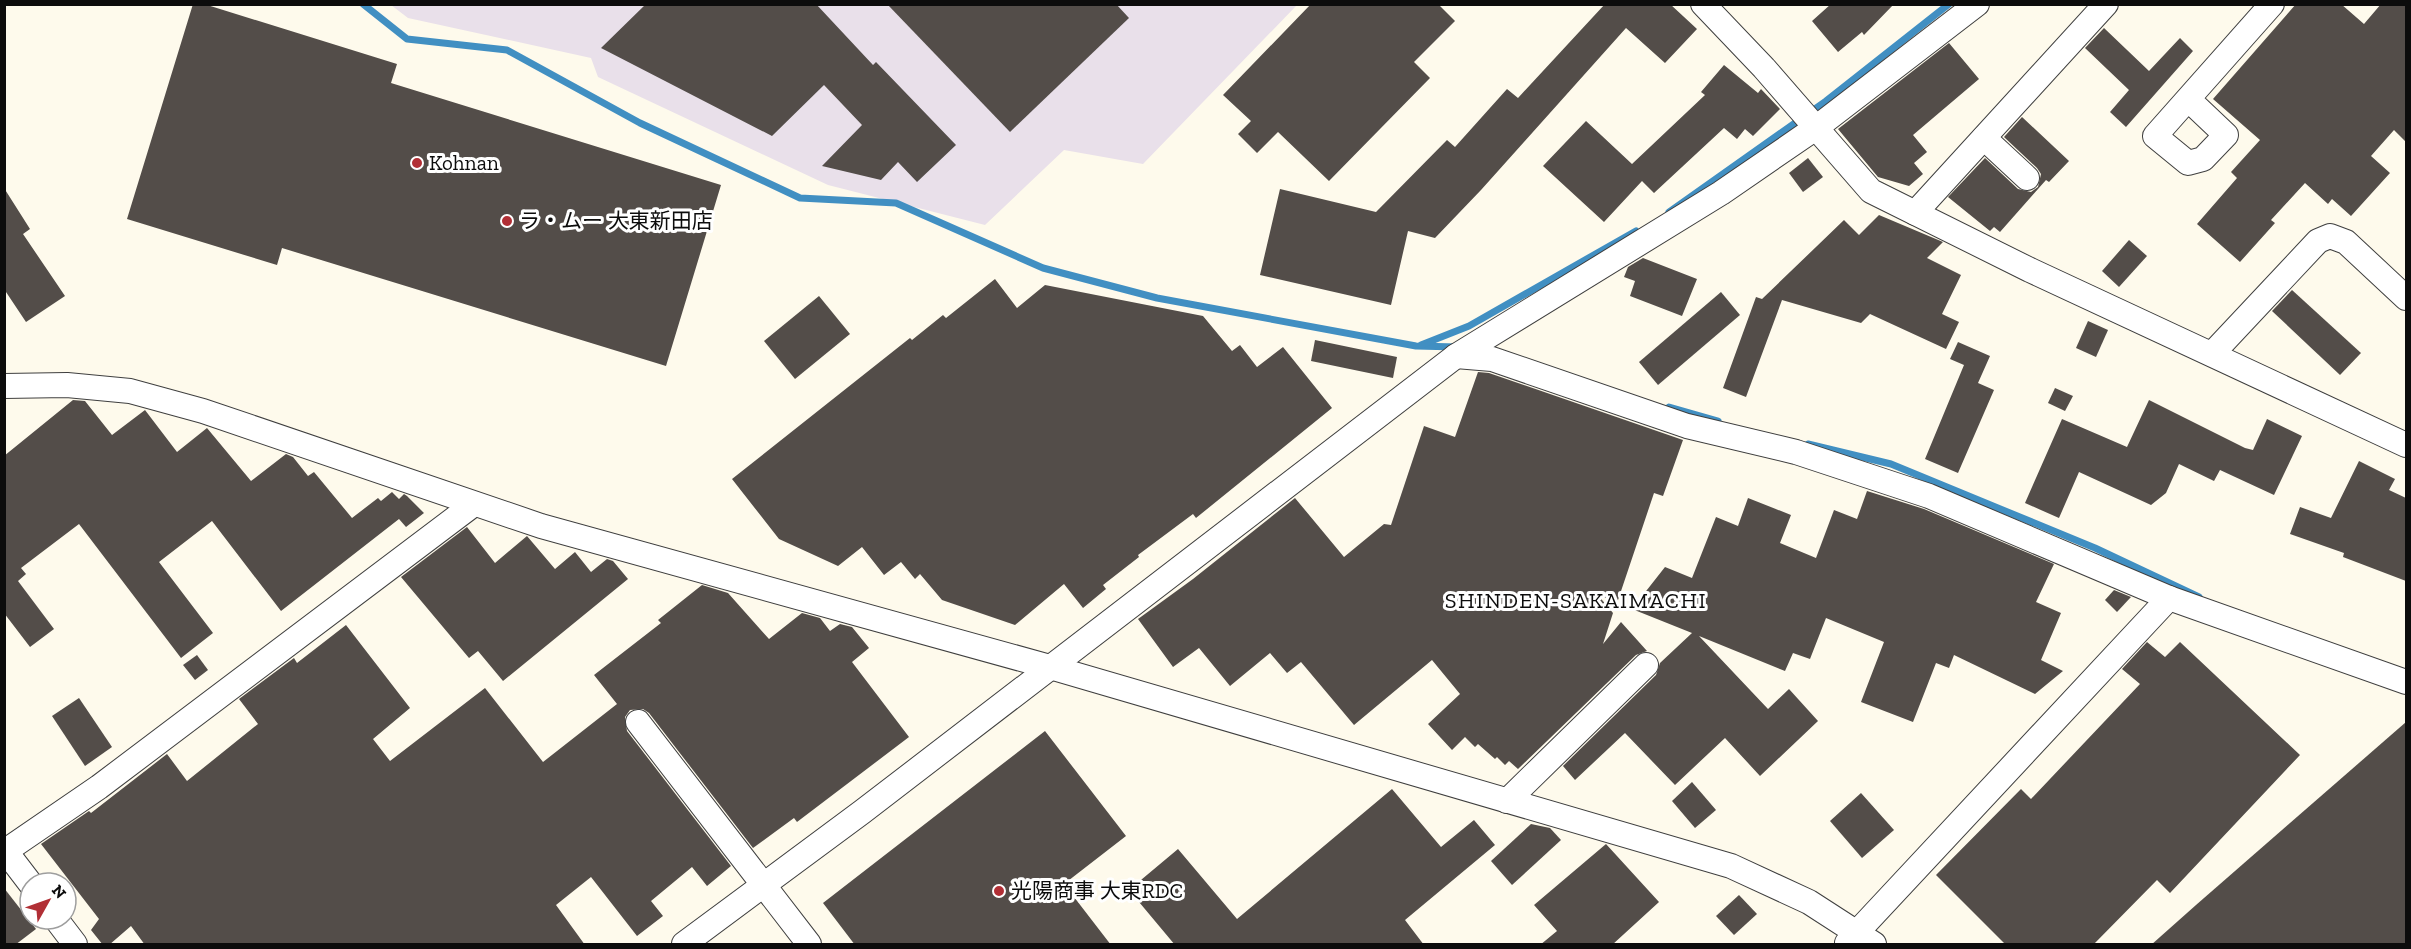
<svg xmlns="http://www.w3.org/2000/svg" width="2411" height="949" font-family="'Zilla Slab','Noto Sans JP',serif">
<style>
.industrial{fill:#e9e0ea}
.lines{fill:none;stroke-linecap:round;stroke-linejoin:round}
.stream{stroke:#418fc2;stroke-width:7}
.building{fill:#534d49}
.minor-casing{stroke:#3f3f3f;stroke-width:26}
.minor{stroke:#fff;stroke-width:24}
.poi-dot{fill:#b12f35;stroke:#fff;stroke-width:2}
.labels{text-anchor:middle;stroke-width:6;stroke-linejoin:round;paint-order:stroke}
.poi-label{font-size:21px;fill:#0c0c0c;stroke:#fff;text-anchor:start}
.neighbourhood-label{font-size:22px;letter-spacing:1.5px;fill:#0c0c0c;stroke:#fff}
</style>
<rect width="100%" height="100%" fill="#fefaec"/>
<polygon class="industrial" points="391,5 1297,5 1143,164 1064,150 985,225 828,185 598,77 591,58 408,18"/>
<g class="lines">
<g class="stream">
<polyline points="363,4 407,39 507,50 640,123 800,198 896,203 1043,268 1157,298 1416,346 1457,347"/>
<polyline points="1669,212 1826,101 1949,4"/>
<polyline points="1421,345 1469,326 1636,231"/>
<polyline points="1669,407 1718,421"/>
<polyline points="1808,444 1891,464 2095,548 2199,597"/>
</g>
</g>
<g class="building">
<polygon points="193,4 204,4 397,64 391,83 721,185 666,366 282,248 277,265 127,219"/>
<polygon points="646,4 816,4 873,65 876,62 956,145 917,182 898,162 881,180 822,166 862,125 824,85 772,136 601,48"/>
<polygon points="887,4 1116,4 1129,18 1010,132"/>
<polygon points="1311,4 1438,4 1455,21 1414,62 1430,78 1329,181 1278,132 1257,153 1238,134 1251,121 1223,95"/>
<polygon points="1605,4 1670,4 1697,29 1665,63 1626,28 1481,190 1435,238 1408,231 1391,305 1260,275 1280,189 1376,212 1447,140 1455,147 1507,89 1518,98"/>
<polygon points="1831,4 1894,4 1864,35 1862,32 1838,52 1812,21"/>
<polygon points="2296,4 2341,4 2364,24 2381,4 2406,4 2406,142 2394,130 2371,156 2390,173 2351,216 2332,199 2328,204 2305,183 2271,220 2275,223 2240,262 2197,224 2237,178 2231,172 2260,140 2213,99"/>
<polygon points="2104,28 2149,71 2180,38 2193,51 2126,127 2110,112 2129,90 2085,48"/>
<polygon points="1949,43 1979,79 1913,135 1927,152 1914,163 1923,174 1909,186 1878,177 1838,129"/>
<polygon points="1724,65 1758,93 1761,89 1780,109 1753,136 1745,129 1737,139 1724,128 1654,193 1642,181 1604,222 1543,166 1586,121 1632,164 1705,95 1701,92"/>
<polygon points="2022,117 2069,161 2049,182 2046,180 2000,232 1994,227 1990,231 1948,197 1985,158 2018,189 2031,192 2038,187 2041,174 2037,168 2004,137"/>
<polygon points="1808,158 1823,177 1803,192 1789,173"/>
<polygon points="4,188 30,229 23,234 65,296 26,322 4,289"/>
<polygon points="1879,215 1943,242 1927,258 1961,275 1942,314 1959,322 1946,349 1870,314 1861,323 1782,300 1746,397 1723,388 1756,297 1762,299 1844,220 1859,235"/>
<polygon points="2129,240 2147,256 2119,287 2102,271"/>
<polygon points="1643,258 1697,279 1682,316 1630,296 1635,281 1624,277 1628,267"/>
<polygon points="995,279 1017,308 1045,285 1203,316 1232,351 1240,345 1257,367 1283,347 1332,408 1196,518 1193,514 1138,555 1139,557 1103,585 1106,589 1083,608 1064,584 1015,625 942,600 920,574 915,579 901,562 884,575 862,547 838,566 779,539 732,479 910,338 912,340 943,315 946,318"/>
<polygon points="2292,290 2361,353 2340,375 2272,311"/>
<polygon points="1721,292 1740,315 1658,385 1639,362"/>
<polygon points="819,296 850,334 795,379 764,341"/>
<polygon points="2088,321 2108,330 2096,357 2076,348"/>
<polygon points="1315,340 1397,357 1393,378 1311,361"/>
<polygon points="1958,342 1990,356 1978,383 1994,390 1958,473 1925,459 1964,365 1950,359"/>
<polygon points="1478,372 1489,373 1683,440 1663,496 1654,493 1617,603 1597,594 1613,613 1603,644 1621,622 1647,651 1636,655 1518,769 1509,761 1505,765 1497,757 1495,759 1478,744 1475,747 1465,737 1452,750 1428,724 1460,694 1432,660 1354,725 1301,662 1287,673 1270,653 1230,686 1199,648 1173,667 1138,619 1193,579 1295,498 1344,557 1384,524 1391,525 1424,426 1455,437"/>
<polygon points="2055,388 2073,396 2065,411 2048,403"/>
<polygon points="73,400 85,401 112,435 145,410 177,452 207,428 251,481 286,454 293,457 308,476 314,472 352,518 378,498 381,501 392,492 399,499 404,494 407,496 424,513 406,527 399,519 281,611 212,521 159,562 213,633 181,658 79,524 21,568 26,574 18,581 54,629 30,647 4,613 4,456"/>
<polygon points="2149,400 2245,448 2253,450 2267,419 2302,436 2274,495 2220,470 2214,481 2179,464 2166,493 2151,505 2079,472 2059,518 2025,503 2062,419 2127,447"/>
<polygon points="2359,461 2395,479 2389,490 2406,498 2406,581 2343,557 2344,553 2290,534 2300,507 2331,518"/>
<polygon points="1867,491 1924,509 2054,564 2036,602 2061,613 2041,660 2063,671 2035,694 1954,655 1949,668 1936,663 1913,722 1861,702 1884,642 1826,618 1810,659 1793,653 1785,671 1699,636 1768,709 1789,689 1818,721 1760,776 1725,738 1675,785 1625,733 1575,780 1563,766 1656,675 1660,663 1692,633 1632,609 1665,567 1692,578 1716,517 1738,526 1748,498 1791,515 1780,543 1816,558 1834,510 1857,519"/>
<polygon points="467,527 495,563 527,536 555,569 575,552 591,572 607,559 613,561 628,579 503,681 478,651 469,658 401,577"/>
<polygon points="702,585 728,593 769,639 802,613 820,618 830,631 840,624 852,627 869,648 852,662 909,737 797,822 794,818 753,848 649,713 643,709 630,710 625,717 627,731 731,866 707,886 692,867 651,901 663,916 637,936 591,877 556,905 585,945 145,945 131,926 109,945 103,945 91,930 99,919 41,844 89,811 91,813 167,754 187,781 258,724 239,699 294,658 297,663 346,625 410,708 373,739 390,761 485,688 543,762 617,704 594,675 661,623 658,620"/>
<polygon points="2114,590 2131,597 2117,612 2105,600"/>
<polygon points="2147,642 2165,657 2180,642 2300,755 2170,893 2157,880 2093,945 2006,945 1936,875 2021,789 2031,799 2140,684 2122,669"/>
<polygon points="197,655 208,670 195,680 183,665"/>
<polygon points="79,698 112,747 85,766 52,716"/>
<polygon points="2406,722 2406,945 2151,945 2196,905"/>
<polygon points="1045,731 1126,836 1064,884 1111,945 855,945 823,903"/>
<polygon points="1692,782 1716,810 1695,828 1672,801"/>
<polygon points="1392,789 1441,847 1474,820 1495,845 1405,920 1424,945 1175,945 1129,890 1178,849 1237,919"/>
<polygon points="1861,793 1894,830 1862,858 1830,821"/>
<polygon points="1531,824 1550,828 1561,840 1512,885 1491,861"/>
<polygon points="1606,844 1659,902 1612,945 1540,945 1557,931 1534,905"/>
<polygon points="4,888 36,929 15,945 4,945"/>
<polygon points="1739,895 1757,914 1734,935 1716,916"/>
</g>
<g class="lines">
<defs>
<g id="minor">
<polyline points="1703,4 1764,68 1871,191 2030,270 2406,445"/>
<polyline points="2188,99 2226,135 2203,159 2188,163 2155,136 2272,4"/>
<polyline points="1984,138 2027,178"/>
<polyline points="1915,213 2106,4"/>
<polyline points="2212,354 2318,241 2330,236 2346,242 2406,298"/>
<polyline points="1456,356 1492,359 1687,426 1796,452 1929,496 2169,598 2406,682"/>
<polyline points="4,386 67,385 130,391 203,411 541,526 1050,667 1731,866 1809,902 1874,944"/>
<polyline points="638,722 809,944"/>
<polyline points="1507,801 1646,665"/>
<polyline points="4,849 30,883"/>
<polyline points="4,852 99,787 474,504"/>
<polyline points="56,919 75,944"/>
<polyline points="1847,943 2169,598"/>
<polyline points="684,944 862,812 1456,356 1721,193 1817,127 1977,4"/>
</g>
</defs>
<use href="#minor" class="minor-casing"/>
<use href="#minor" class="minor"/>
</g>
<g class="poi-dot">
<circle cx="417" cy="163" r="6"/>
<circle cx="507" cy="221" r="6"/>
<circle cx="999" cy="891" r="6"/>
</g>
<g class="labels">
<g class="poi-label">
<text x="429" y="170">Kohnan</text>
<text x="519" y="228">ラ・ムー 大東新田店</text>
<text x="1011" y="898">光陽商事 大東RDC</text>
</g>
<g class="neighbourhood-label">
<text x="1576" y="608">SHINDEN-SAKAIMACHI</text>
</g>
</g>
<rect width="2411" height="949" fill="none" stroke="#0c0c0c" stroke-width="12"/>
<g transform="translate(48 901) rotate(50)"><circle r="28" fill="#ffffff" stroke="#9e9e9e" stroke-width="1.5"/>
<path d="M0-4.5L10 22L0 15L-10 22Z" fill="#b12f35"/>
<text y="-9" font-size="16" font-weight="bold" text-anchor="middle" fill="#0c0c0c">N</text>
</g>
</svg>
